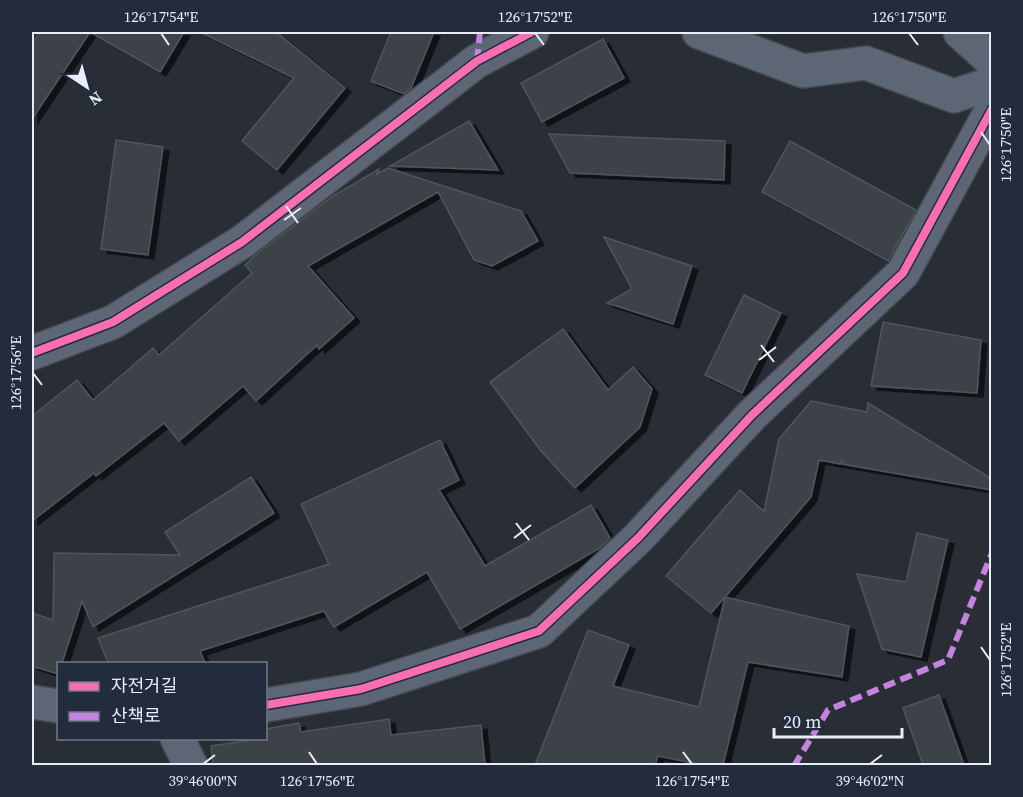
<svg xmlns="http://www.w3.org/2000/svg" width="1023" height="797" font-family="'Source Serif 4','Noto Sans KR',serif">
<style>
.building{fill:#3e434a;stroke:#4f545b;stroke-width:1.5;filter:url(#shadow)}
.lines{fill:none;stroke-linecap:round;stroke-linejoin:round}
.minor-casing{stroke:#444950;stroke-width:36}
.minor{stroke:#5d6675;stroke-width:33}
.quiet{stroke:#c483df;stroke-width:6;stroke-dasharray:12 6;stroke-linecap:butt}
.cycleway-casing{stroke:#222c3c;stroke-width:11}
.cycleway{stroke:#f96db3;stroke-width:8}
.ticks{fill:none;stroke:#e7eef8;stroke-width:2}
.neatline{fill:none;stroke:#e7eef8;stroke-width:2}
.ticks-label{font-size:15px;text-anchor:middle;fill:#e7eef8}
</style>
<defs>
<filter id="shadow"><feDropShadow dx="6" dy="4" stdDeviation="0" flood-color="#0009"/></filter>
</defs>
<rect width="100%" height="100%" fill="#282d36"/>
<g class="building">
<polygon points="40,32 184,32 160,72 90,32 32,119 32,44"/>
<polygon points="200,32 276,32 345,88 277,170 242,141 294,78"/>
<polygon points="391,32 434,32 411,88 404,94 371,81"/>
<polygon points="603,39 624,78 542,122 521,83"/>
<polygon points="469,121 498,170 390,166"/>
<polygon points="549,134 725,141 724,180 570,173"/>
<polygon points="116,140 163,147 148,255 101,249"/>
<polygon points="790,141 916,210 888,261 762,192"/>
<polygon points="388,168 521,211 538,241 492,266 474,260 438,192 308,266 354,318 319,349 317,345 256,401 243,386 179,441 164,423 96,476 94,473 32,521 32,416 77,380 93,400 153,348 159,355 252,273 245,265 257,254 333,196 379,169 377,174"/>
<polygon points="604,237 692,266 673,324 607,303 632,289"/>
<polygon points="744,295 781,313 742,393 705,375"/>
<polygon points="883,322 981,340 977,393 871,386"/>
<polygon points="563,329 608,390 633,367 652,389 640,427 575,488 541,451 490,382"/>
<polygon points="811,401 867,412 868,403 992,479 992,490 842,464 842,461 840,464 819,460 811,497 725,597 849,626 842,677 748,662 723,765 703,765 658,756 655,765 535,765 588,630 629,645 613,686 699,707 725,597 711,613 666,576 740,490 764,511 779,439"/>
<polygon points="440,440 459,480 439,490 485,566 591,505 610,538 600,548 460,629 427,572 334,627 324,611 200,651 205,663 108,663 98,638 329,564 301,504"/>
<polygon points="251,477 274,513 93,627 82,601 62,663 58,663 58,674 32,666 32,613 53,620 54,553 180,555 165,532"/>
<polygon points="917,533 948,540 921,657 882,649 857,574 906,582"/>
<polygon points="939,695 964,765 923,765 903,708"/>
<polygon points="389,719 391,735 481,725 485,765 213,765 211,746 266,738 266,729 299,723 301,732"/>
</g>
<g class="lines">
<defs>
<g id="minor">
<polyline points="699,32 803,71 866,63 954,96 992,83"/>
<polyline points="960,32 992,61"/>
<polyline points="32,353 113,322 242,242 477,61 532,32"/>
<polyline points="32,702 58,706"/>
<polyline points="266,705 361,689 539,631 638,538 752,415 903,273 992,109"/>
<polyline points="177,738 191,766"/>
</g>
</defs>
<use href="#minor" class="minor-casing"/>
<use href="#minor" class="minor"/>
<g class="quiet">
<polyline points="477,61 480,32"/>
<polyline points="794,766 828,710 948,660 992,553"/>
</g>
<defs>
<g id="cycleway">
<polyline points="32,353 113,322 242,242 477,61 532,32"/>
<polyline points="266,705 361,689 539,631 638,538 752,415 903,273 992,109"/>
</g>
</defs>
<use href="#cycleway" class="cycleway-casing"/>
<use href="#cycleway" class="cycleway"/>
</g>
<path class="ticks" d="M 161,33 L 169,45M 535,33 L 544,45M 909,33 L 918,45M 981,132 L 990,145M 286,206 L 298,223M 284,220 L 301,208M 761,345 L 774,362M 759,360 L 776,347M 33,373 L 42,385M 516,523 L 529,540M 514,538 L 531,525M 981,647 L 990,660M 309,752 L 317,764M 683,752 L 692,764M 203,764 L 215,755M 870,764 L 882,755"/>
<rect width="1023" height="797" fill="none" stroke="#222c3c" stroke-width="66"/>
<rect x="57" y="662" width="210" height="78" fill="#222c3c" stroke="#717a87" stroke-width="1.5"/>
<rect x="69" y="682" width="30" height="9" fill="#f96db3" stroke="#717a87" stroke-width="1.5"/>
<text x="111" y="692" font-size="18" fill="#e7eef8">자전거길</text>
<rect x="69" y="712" width="30" height="9" fill="#c483df" stroke="#717a87" stroke-width="1.5"/>
<text x="111" y="722" font-size="18" fill="#e7eef8">산책로</text>
<g transform="translate(87 87) rotate(144)" stroke="#222c3c" stroke-width="4.5" paint-order="stroke">
<path d="M0-4.5L10 22L0 15L-10 22Z" fill="#e7eef8"/>
<text y="-9" font-size="16" font-weight="bold" text-anchor="middle" fill="#e7eef8">N</text>
</g>
<path d="M774 728v9h128v-9" fill="none" stroke="#e7eef8" stroke-width="3"/>
<text x="783" y="728" font-size="18" fill="#e7eef8" stroke="#222c3c" stroke-width="4.5" paint-order="stroke">20 m</text>
<rect x="33" y="33" width="957" height="731" class="neatline"/>
<g class="ticks-label">
<text x="161" y="22">126°17'54"E</text>
<text x="535" y="22">126°17'52"E</text>
<text x="909" y="22">126°17'50"E</text>
<text transform="translate(1006 145) rotate(-90)" y="5">126°17'50"E</text>
<text transform="translate(16 373) rotate(-90)" y="5">126°17'56"E</text>
<text transform="translate(1006 660) rotate(-90)" y="5">126°17'52"E</text>
<text x="203" y="786">39°46'00"N</text>
<text x="317" y="786">126°17'56"E</text>
<text x="692" y="786">126°17'54"E</text>
<text x="870" y="786">39°46'02"N</text>
</g>
</svg>
